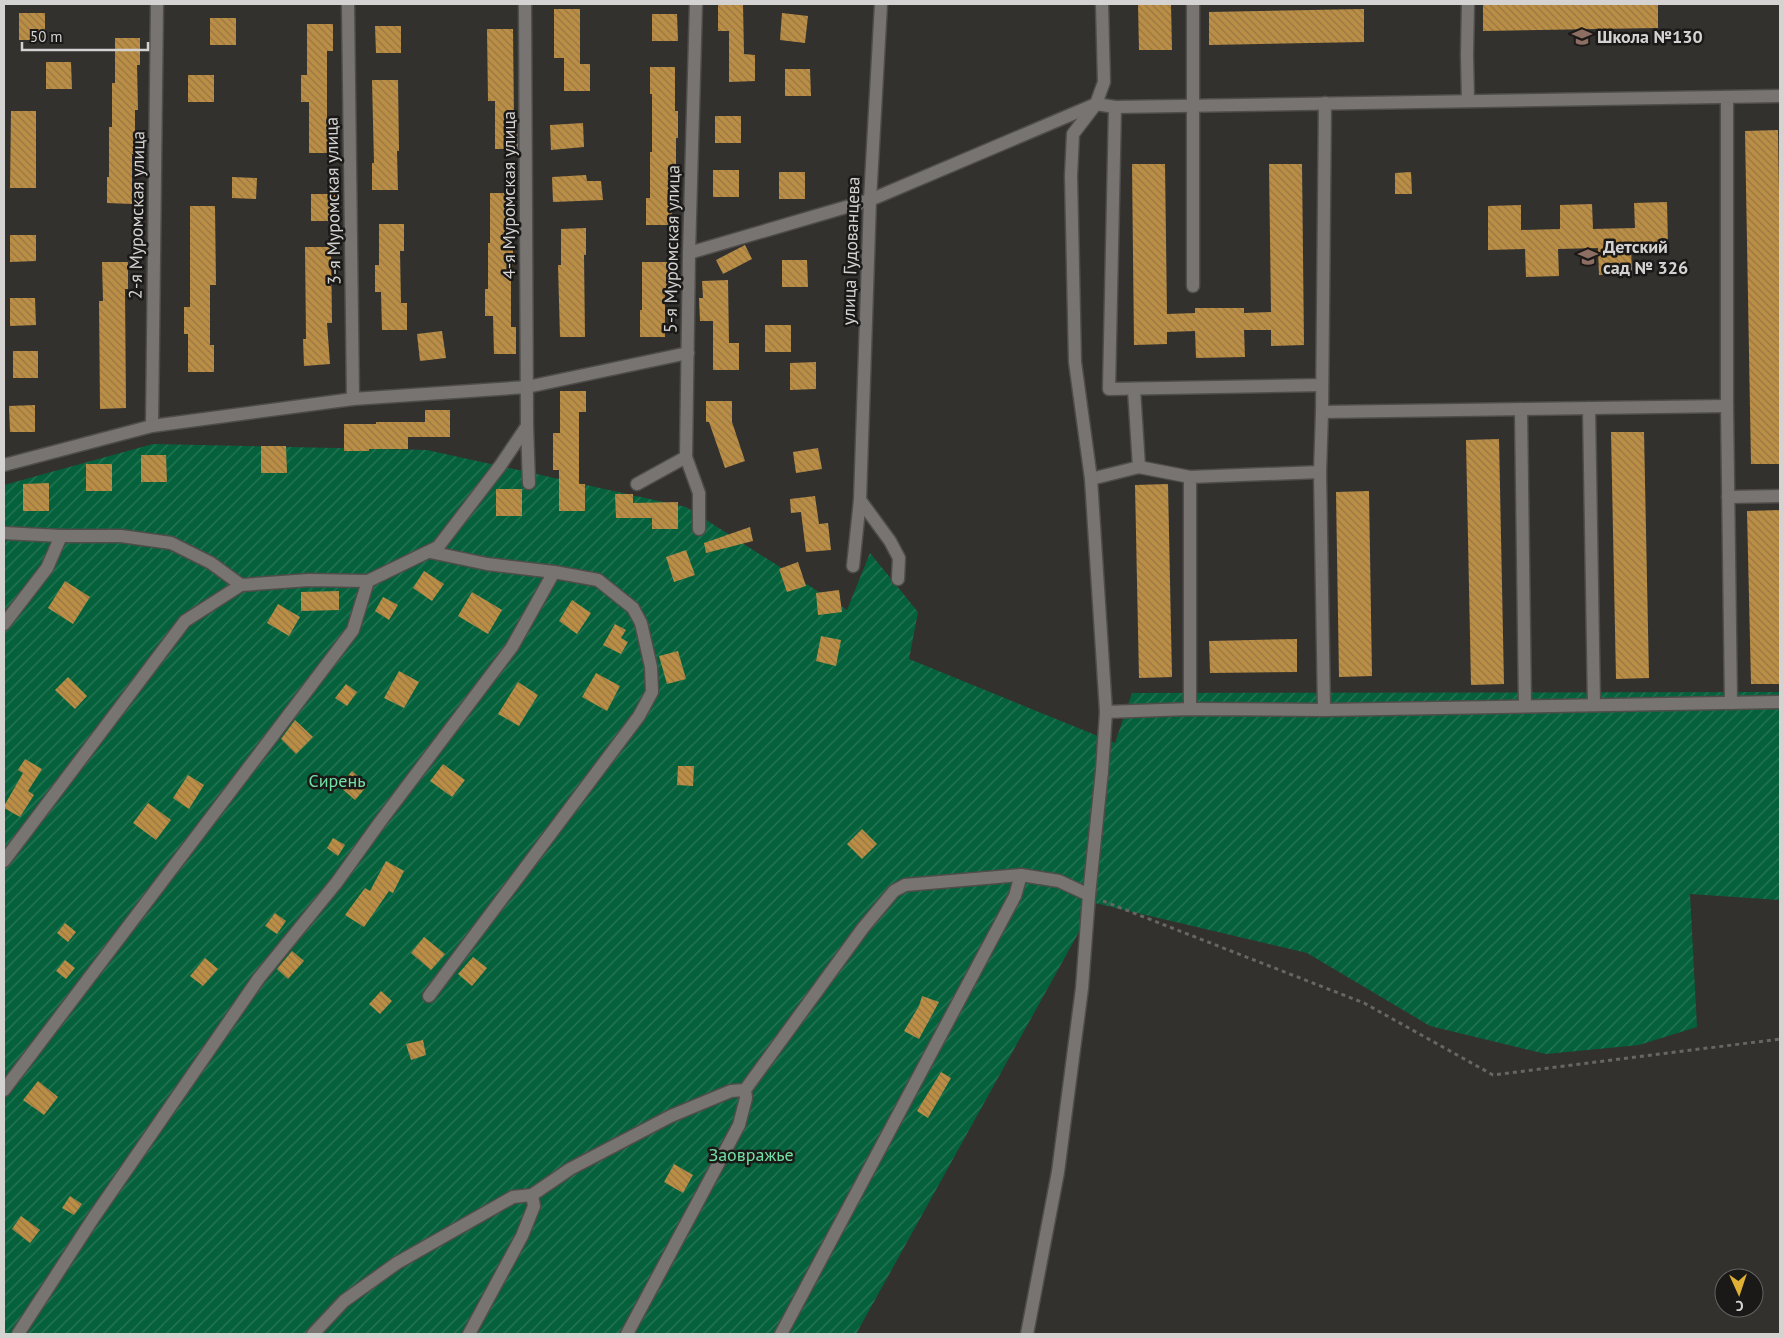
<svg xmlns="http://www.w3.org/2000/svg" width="1784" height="1338" font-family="'PT Sans',sans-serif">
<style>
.garden{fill:url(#garden-furrows)}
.building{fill:url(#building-back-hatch)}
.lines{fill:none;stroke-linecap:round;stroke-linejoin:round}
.minor-casing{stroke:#4f4d4a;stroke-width:15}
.path{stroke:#676663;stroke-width:3;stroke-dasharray:4 4;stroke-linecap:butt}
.minor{stroke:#777471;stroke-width:12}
.labels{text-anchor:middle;stroke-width:5;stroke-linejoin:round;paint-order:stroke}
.poi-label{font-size:18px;font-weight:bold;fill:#d4d3d1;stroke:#1a1918;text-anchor:start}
.street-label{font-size:18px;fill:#d4d3d1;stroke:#1a1918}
.park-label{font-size:18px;fill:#72e1a4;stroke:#1a1918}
</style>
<defs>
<pattern id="garden-furrows" width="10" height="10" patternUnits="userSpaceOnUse" patternTransform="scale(1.25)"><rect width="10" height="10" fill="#05613b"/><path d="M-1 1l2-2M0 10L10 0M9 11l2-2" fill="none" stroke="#297756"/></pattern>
<pattern id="building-back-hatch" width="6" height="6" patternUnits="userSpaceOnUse" patternTransform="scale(1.25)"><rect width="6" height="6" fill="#bb8e46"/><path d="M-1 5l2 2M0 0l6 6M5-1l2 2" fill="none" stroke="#967644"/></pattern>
</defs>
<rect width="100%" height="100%" fill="#33312e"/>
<polygon class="garden" points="153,444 427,450 686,507 847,610 870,553 918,612 909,659 1115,743 1132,693 1780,692 1780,900 1690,894 1697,1027 1639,1045 1546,1054 1430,1026 1307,953 1095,903 856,1334 4,1334 4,485"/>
<g class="building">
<polygon points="718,4 743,4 744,54 755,55 755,81 729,82 729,31 718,31"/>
<polygon points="1138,4 1171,4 1172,50 1139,50"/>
<polygon points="1483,4 1658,4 1658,28 1483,31"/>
<polygon points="554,9 580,9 580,64 590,64 590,91 564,91 564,58 554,58"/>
<polygon points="1364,9 1364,42 1209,45 1209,12"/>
<rect x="19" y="13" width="26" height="27"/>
<polygon points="782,13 808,16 805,43 780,40"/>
<polygon points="652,14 677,14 678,41 652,41"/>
<rect x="210" y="18" width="26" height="27"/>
<polygon points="307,24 333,24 333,51 327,51 327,126 335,126 335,153 309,153 309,102 301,102 301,75 307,75"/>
<polygon points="375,26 401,26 401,53 376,53"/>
<polygon points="487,29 513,29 514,122 517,122 518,149 495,149 495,101 488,101"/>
<polygon points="115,38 140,38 140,65 137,65 138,110 135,110 135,154 132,154 132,204 107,203 107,177 109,177 109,127 112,127 112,83 115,83"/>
<polygon points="46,62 71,62 72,89 46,89"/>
<polygon points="650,67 675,67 675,111 678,111 678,138 676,138 676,179 671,179 672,225 646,225 646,198 650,198 650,152 652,152 652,94 650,94"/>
<polygon points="785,69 810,69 811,96 785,96"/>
<rect x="188" y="75" width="26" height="27"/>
<polygon points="372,80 398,80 399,151 397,151 398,190 372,190 372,163 374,163"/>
<polygon points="11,111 36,111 36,188 10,188"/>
<rect x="715" y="116" width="26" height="27"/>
<polygon points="583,123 584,147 551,150 550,125"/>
<polygon points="1778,130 1780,254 1780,464 1751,464 1745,131"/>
<polygon points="1132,164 1165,164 1167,314 1195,313 1195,308 1244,308 1244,313 1271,312 1269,164 1302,164 1304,345 1271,346 1271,330 1244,330 1245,357 1196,358 1195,331 1167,332 1167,344 1134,345"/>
<rect x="713" y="170" width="26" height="27"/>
<rect x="779" y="172" width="26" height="27"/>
<polygon points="1411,172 1412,194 1395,194 1395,173"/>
<polygon points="586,175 587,181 601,181 603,200 553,202 552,177"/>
<polygon points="232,177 257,178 256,199 232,198"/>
<polygon points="490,193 515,193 515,220 513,220 513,270 511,270 511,327 516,327 516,354 494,354 493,316 485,316 485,289 488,289 488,243 490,243"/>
<rect x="311" y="194" width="26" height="27"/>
<polygon points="1667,202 1668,246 1631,247 1632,274 1599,275 1598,248 1558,249 1559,276 1526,277 1525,249 1488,250 1488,206 1521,205 1521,230 1560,229 1560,205 1592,204 1593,229 1635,228 1634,203"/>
<polygon points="190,206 215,206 216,285 210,285 210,345 214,345 214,372 188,372 188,334 184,334 184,307 190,307"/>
<polygon points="379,224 404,224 404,251 400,251 401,303 407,303 407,330 382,330 381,292 375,292 375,265 379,265"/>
<polygon points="586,228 586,255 584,255 585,337 560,337 558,265 561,265 561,229"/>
<polygon points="10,235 36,235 36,261 10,262"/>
<polygon points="745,245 752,259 723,274 716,260"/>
<polygon points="305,247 331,247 332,323 327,323 330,364 304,366 303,339 306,339"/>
<polygon points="782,260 807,260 808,287 782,287"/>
<polygon points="102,262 128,262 128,289 125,289 126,408 100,409 99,301 103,301"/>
<polygon points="642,262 668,262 668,289 665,289 665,337 640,337 640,310 642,310"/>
<polygon points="728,280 729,343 739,343 739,370 713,370 713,321 700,321 699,298 703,298 702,281"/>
<polygon points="10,298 35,298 36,325 10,326"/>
<rect x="765" y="325" width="26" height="27"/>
<polygon points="442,331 446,358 420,361 417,334"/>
<rect x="13" y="351" width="25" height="27"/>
<polygon points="816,362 816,389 790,390 790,363"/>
<polygon points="560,391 586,391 586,412 579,412 579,484 585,484 585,511 559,511 559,470 553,470 553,433 560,433"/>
<polygon points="706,401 732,401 732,422 745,461 725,468 709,422 706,422"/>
<polygon points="35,405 35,432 10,432 9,406"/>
<polygon points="425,410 450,410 450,437 408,437 408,449 369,449 369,451 344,451 344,424 376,424 376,422 425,422"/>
<polygon points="1611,432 1644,432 1649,678 1616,679"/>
<polygon points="1499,439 1504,684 1471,685 1466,440"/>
<polygon points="261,446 286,446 287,473 261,473"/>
<polygon points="818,448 822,469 796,473 793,452"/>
<polygon points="141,455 166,455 167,482 141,482"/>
<rect x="86" y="464" width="26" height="27"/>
<polygon points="49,483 49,511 23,511 23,484"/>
<polygon points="1168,484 1172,677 1139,678 1135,485"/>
<rect x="496" y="489" width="26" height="27"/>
<polygon points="1369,491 1372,676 1339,677 1336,492"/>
<polygon points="615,494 633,494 633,503 678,502 678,529 652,529 652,518 616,518"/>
<polygon points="815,496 819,524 828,523 831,550 806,552 801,512 791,513 790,499"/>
<polygon points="1780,510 1780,684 1751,684 1747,511"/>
<polygon points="750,527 753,541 706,553 704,543"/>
<polygon points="686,550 695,575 674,582 666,557"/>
<polygon points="798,562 806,586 787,592 779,569"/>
<polygon points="424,571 444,584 432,601 413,588"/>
<polygon points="65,581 90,597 73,624 48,608"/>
<polygon points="839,590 842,612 818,615 816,593"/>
<polygon points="339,591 339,610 301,611 301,592"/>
<polygon points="472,592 502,610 488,634 458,616"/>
<polygon points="383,597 398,605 389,620 375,611"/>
<polygon points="572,600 591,613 577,634 559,621"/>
<polygon points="278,604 300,617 289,636 267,623"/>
<polygon points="615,624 626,630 621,638 628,642 621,654 603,645"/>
<polygon points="821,636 841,640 836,666 816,661"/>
<polygon points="1297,639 1297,672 1210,673 1209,641"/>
<polygon points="678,651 686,679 667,684 659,656"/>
<polygon points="399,671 419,682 404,708 384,698"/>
<polygon points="596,673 620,686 607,711 582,697"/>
<polygon points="68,677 87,696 75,709 55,690"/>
<polygon points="518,682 538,695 519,726 498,714"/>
<polygon points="346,684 357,692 347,706 335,698"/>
<polygon points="295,720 313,737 296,754 281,739"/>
<polygon points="25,759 42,769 28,791 34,795 20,817 4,808 4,806 23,773 18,770"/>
<polygon points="443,764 465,780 452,797 430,781"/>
<polygon points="678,766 694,766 693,786 677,785"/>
<polygon points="352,771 368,785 355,800 339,786"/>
<polygon points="188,775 204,785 189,809 173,798"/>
<polygon points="148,803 171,820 156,840 133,823"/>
<polygon points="862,829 877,844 862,859 847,844"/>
<polygon points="333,838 345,845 338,856 327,848"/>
<polygon points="386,861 404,871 393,893 389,891 364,927 345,915 365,888 370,891"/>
<polygon points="275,913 286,921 277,934 265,926"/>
<polygon points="65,923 76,932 68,942 57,933"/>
<polygon points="424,937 445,954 431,970 411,953"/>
<polygon points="292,951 304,961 288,979 277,969"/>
<polygon points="473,957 487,968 472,986 458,974"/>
<polygon points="205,958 218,969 203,986 190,976"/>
<polygon points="65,960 75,968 66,979 56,971"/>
<polygon points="381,991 392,1001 380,1014 369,1004"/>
<polygon points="922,996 939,1002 919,1039 904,1031 919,1006"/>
<polygon points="423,1040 426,1055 411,1060 406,1044"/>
<polygon points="941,1072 951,1078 928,1118 917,1111"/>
<polygon points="38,1081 58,1097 44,1115 23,1100"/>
<polygon points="674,1164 693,1175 683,1193 664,1182"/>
<polygon points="70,1196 82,1204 74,1215 62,1208"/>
<polygon points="21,1216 40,1230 30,1243 12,1229"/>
</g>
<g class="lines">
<defs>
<g id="minor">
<polyline points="348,4 353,399"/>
<polyline points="696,4 689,253 686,457 699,493 699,529"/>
<polyline points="1468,4 1467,55 1468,101"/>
<polyline points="1727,97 1727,406 1731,703"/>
<polyline points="1115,107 1109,389 1321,385"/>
<polyline points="689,253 870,200 1096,104 1115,107 1780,96"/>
<polyline points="1193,286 1193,4"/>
<polyline points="1134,389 1139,467"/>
<polyline points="1589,408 1594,705"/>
<polyline points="1521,409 1525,706"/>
<polyline points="1322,412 1325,103"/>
<polyline points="152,426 157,4"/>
<polyline points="527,426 529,483"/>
<polyline points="4,465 152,426 353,399 527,387 688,353"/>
<polyline points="1091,479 1139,467 1190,477"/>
<polyline points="637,484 686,457"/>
<polyline points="1728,497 1780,496"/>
<polyline points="860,500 890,541 899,558 898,579"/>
<polyline points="4,533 61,536"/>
<polyline points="853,566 860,500 870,200 881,4"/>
<polyline points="4,624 47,568 61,536 121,536 171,543 211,563 241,585"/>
<polyline points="1190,709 1190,477 1320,472"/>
<polyline points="1324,710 1320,472 1322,412 1727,406"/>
<polyline points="1106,712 1190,709 1324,710 1780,702"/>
<polyline points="4,861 185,621 241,585 309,580 368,581"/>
<polyline points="429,996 639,716 652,692 651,667 641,623 633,608 598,580 554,572 487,564 430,552"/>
<polyline points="4,1090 353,630 368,581 438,547 500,466 527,426 525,4"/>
<polyline points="18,1334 94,1217 259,978 337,882 380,822 512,647 554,572"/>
<polyline points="313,1334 344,1301 397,1263 513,1197 532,1195 570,1169 671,1116 731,1091 745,1090"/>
<polyline points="469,1334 522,1236 534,1206 532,1195"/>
<polyline points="627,1334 739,1125 746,1098 745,1090 863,928 894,891 905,885 1021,875 1059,881 1089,895"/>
<polyline points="781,1334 1015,896 1021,875"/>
<polyline points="1027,1334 1058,1172 1082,988 1089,895 1102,771 1106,712 1091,479 1075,362 1071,176 1073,134 1096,104 1104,82 1102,4"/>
</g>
</defs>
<use href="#minor" class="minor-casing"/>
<polyline class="path" points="1103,901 1364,1003 1493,1075 1780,1039"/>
<use href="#minor" class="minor"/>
</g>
<defs>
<symbol id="school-bare" viewBox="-9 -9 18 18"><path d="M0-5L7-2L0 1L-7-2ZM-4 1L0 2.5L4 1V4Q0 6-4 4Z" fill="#8d6e63" stroke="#1a1918" stroke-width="2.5" paint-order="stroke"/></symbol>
</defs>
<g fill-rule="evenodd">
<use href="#school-bare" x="1568" y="23" width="28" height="28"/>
<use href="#school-bare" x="1574" y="243" width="28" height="28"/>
</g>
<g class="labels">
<g class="poi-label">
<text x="1597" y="43">Школа №130</text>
<text x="1603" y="253">Детский<tspan x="1603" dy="21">сад № 326</tspan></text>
</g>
<g class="street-label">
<text transform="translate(509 195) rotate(-90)" y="6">4-я Муромская улица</text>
<text transform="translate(333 201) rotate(-91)" y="6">3-я Муромская улица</text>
<text transform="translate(137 215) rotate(-89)" y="6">2-я Муромская улица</text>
<text transform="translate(672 249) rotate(-89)" y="6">5-я Муромская улица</text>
<text transform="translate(851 251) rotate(-88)" y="6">улица Гудованцева</text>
</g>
<g class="park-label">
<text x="337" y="787">Сирень</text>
<text x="751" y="1161">Заовражье</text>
</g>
</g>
<rect width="1784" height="1338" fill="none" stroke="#d4d3d1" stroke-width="10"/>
<g transform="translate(1739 1293) rotate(177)"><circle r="24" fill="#1a1918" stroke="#646362"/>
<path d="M0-4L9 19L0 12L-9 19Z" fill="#dfb034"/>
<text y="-8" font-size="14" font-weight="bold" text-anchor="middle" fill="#d4d3d1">С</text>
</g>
<path d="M22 42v8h126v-8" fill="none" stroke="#d4d3d1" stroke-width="2.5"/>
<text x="30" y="42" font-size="15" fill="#d4d3d1" stroke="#1a1918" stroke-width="4" paint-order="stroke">50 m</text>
</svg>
